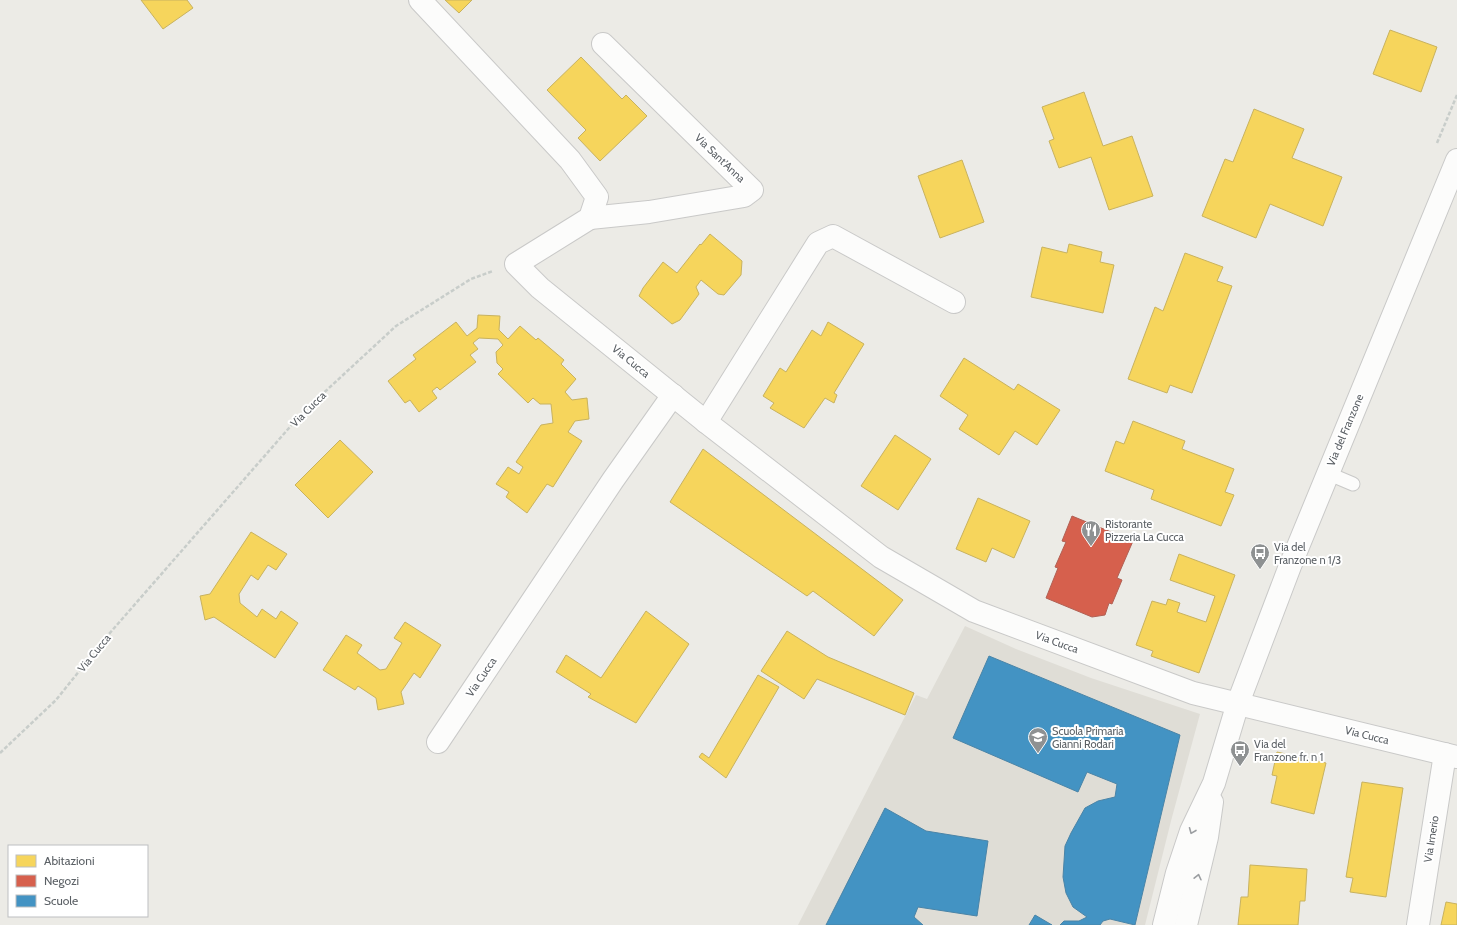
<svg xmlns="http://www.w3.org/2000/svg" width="1457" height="925" font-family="Cabin,sans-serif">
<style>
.education{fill:#dfddd6}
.homes{fill:#f6d55c;stroke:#c8b25f}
.shops{fill:#d6604d;stroke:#b16054}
.schools{fill:#4393c3;stroke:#4a84a7}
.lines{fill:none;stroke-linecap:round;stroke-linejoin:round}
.service-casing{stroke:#c9c9c8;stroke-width:15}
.minor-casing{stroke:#c9c9c8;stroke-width:24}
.path{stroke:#c8cdca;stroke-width:2.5;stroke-dasharray:4 2;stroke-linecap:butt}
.service{stroke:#fcfcfb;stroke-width:13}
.minor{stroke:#fcfcfb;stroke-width:22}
.oneway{stroke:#9b9ea1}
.labels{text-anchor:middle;stroke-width:4;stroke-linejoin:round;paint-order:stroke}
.street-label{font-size:11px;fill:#5b6065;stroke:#fff}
.poi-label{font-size:11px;fill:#5b6065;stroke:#fff;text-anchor:start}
</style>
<rect width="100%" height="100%" fill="#ecebe6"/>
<polygon class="education" points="965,626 1016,649 1091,678 1200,714 1171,821 1145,925 798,925 916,695 927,699"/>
<g class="homes">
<polygon points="141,0 187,0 193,8 163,29"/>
<polygon points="445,0 472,0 459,13"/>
<polygon points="1390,30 1437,47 1421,92 1373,74"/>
<polygon points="581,57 622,99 626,95 647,116 600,161 578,138 586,130 547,90"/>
<polygon points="1084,92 1103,146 1132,136 1153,196 1109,210 1091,157 1059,168 1049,141 1054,139 1042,107"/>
<polygon points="1254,109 1304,129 1292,158 1342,177 1323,226 1270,204 1256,238 1202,216 1225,159 1233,162"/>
<polygon points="962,160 984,222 940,238 918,176"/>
<polygon points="710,234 742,261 741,275 724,295 718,294 701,280 696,287 699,294 680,320 672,324 639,296 643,288 663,262 677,273 700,244 701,245"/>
<polygon points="1069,244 1102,252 1100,262 1114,265 1103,313 1031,297 1042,247 1067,253"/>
<polygon points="1185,253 1223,267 1217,281 1232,286 1192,393 1170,385 1167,393 1128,379 1155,307 1163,311"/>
<polygon points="478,315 500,316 499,330 508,339 520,326 536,340 538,338 564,360 561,364 576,379 565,392 572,400 587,398 589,419 575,421 568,432 582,441 553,487 547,484 527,513 506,497 509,492 496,484 508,467 519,474 523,467 516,462 541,425 553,423 551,404 540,404 533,398 528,403 498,374 503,369 497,363 496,352 503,345 498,339 479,338 473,343 478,349 470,355 476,362 440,390 437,387 432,391 437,398 419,412 410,400 405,403 388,381 416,359 413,355 456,322 467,336 477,328"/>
<polygon points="828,322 864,344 834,393 837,395 834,403 825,398 804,428 770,408 774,403 763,396 780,368 786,372 812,330 821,336"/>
<polygon points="964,358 1014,390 1018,384 1060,410 1037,445 1015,431 999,455 959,429 968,415 940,396"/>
<polygon points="1133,421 1185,441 1182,449 1234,469 1225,492 1234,495 1221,526 1151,499 1154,490 1105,471 1116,441 1124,444"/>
<polygon points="895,435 931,459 898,510 861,486"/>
<polygon points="340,440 373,472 328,518 295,485"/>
<polygon points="703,449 903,600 874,636 813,591 807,596 670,502"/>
<polygon points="978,498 1030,521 1014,558 992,548 986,562 956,549"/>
<polygon points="251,532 287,554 276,570 268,565 258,580 251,575 239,594 240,603 257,617 262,609 276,619 281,611 298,623 275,658 214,617 205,620 200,596 210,594"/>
<polygon points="1179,554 1235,575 1199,673 1151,656 1153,651 1136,645 1152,601 1166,605 1168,599 1180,603 1177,612 1206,622 1215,596 1170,580"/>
<polygon points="646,611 689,644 636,723 588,697 591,694 556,672 566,655 601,678"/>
<polygon points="405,622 441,645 420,678 414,673 401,692 404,704 378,710 376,698 358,686 355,690 323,670 346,635 362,645 357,653 380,670 386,669 402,643 394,638"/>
<polygon points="787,631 828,657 914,693 905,715 817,679 804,699 761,671"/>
<polygon points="758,675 779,687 726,778 699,757 702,753 709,758"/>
<polygon points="1277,752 1326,763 1314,814 1271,803 1277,776 1272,775"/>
<polygon points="1362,782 1403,788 1386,897 1350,892 1353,878 1346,877"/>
<polygon points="1250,865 1307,869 1305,901 1300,901 1298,925 1238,925 1241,897 1248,897"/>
<polygon points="1446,902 1457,904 1457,925 1441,925"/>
</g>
<polygon class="shops" points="1072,516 1133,541 1117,578 1122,580 1112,604 1109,603 1105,615 1092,617 1046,598 1058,568 1055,567 1066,542 1062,541"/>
<g class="schools">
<polygon points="989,656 1180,735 1135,925 1110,919 1103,921 1100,925 1060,925 1064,921 1079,921 1087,917 1073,907 1066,893 1063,877 1065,846 1071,833 1085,808 1098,801 1115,797 1117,784 1087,772 1078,792 953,738"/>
<polygon points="885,808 926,831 988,841 977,916 918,907 914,917 923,925 826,925"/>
<polygon points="1035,915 1052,925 1029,925"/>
</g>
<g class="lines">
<defs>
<polyline id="service" points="1327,473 1353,484"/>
<g id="minor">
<polyline points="420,0 570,160 597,197 590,218 516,264 540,288 706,422 881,557 974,611 1193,693 1457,757"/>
<polyline points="590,218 649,212 744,196 752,190 603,44"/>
<polyline points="706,422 818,243 833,236 954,302"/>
<polyline points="438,742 613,480 673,395"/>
<polyline points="1164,925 1177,873 1191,831 1214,783 1238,703 1290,566 1457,160"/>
<polyline points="1186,925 1207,837 1212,802"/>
<polyline points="1418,925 1445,754"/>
</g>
</defs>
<use href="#service" class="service-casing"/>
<use href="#minor" class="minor-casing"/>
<g class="path">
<polyline points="1437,143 1457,95"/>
<polyline points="0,753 56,700 109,634 303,412 396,326 471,279 493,271"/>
</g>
<use href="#service" class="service"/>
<use href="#minor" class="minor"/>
</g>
<defs><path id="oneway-chevron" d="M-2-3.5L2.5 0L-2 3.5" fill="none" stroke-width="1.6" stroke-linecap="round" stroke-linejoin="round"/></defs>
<g class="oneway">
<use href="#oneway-chevron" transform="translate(1192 831) rotate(112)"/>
<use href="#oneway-chevron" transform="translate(1198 877) rotate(-77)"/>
</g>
<defs>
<symbol id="restaurant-pin" viewBox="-11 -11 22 30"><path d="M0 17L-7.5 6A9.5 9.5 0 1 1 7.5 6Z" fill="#8e9192" stroke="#fff"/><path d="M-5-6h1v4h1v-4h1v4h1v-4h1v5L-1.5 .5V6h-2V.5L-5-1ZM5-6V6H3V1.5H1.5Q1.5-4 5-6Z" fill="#fff"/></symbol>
<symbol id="bus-pin" viewBox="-11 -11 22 30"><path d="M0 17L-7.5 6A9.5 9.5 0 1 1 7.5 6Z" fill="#8e9192" stroke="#fff"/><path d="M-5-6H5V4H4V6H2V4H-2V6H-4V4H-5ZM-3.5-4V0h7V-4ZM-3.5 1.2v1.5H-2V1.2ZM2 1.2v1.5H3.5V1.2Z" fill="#fff"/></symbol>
<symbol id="school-pin" viewBox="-11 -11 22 30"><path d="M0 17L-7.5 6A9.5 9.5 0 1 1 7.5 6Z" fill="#8e9192" stroke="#fff"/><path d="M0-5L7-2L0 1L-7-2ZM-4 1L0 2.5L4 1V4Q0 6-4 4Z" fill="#fff"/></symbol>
</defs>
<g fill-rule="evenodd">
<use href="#restaurant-pin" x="1080" y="519" width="22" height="30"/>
<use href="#bus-pin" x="1249" y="542" width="22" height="30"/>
<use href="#school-pin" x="1027" y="726" width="22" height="30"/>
<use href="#bus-pin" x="1229" y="739" width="22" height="30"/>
</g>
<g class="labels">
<g class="street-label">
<text transform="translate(720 158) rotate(44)" y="4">Via Sant'Anna</text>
<text transform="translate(631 361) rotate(39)" y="4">Via Cucca</text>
<text transform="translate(308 409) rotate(-45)" y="4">Via Cucca</text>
<text transform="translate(1345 430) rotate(-67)" y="4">Via del Franzone</text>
<text transform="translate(1057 642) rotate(20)" y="4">Via Cucca</text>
<text transform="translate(94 653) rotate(-51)" y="4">Via Cucca</text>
<text transform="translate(481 677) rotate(-56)" y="4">Via Cucca</text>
<text transform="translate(1367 735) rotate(14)" y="4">Via Cucca</text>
<text transform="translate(1431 839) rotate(-81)" y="4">Via Irnerio</text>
</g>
<g class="poi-label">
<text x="1105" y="528">Ristorante<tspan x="1105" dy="13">Pizzeria La Cucca</tspan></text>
<text x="1274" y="551">Via del<tspan x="1274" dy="13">Franzone n 1/3</tspan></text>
<text x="1052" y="735">Scuola Primaria<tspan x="1052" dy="13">Gianni Rodari</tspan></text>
<text x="1254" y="748">Via del<tspan x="1254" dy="13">Franzone fr. n 1</tspan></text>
</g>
</g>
<rect x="8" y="845" width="140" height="72" fill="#ffffff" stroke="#bdbfc1"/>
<rect x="16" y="855" width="20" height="12" fill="#f6d55c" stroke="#bdbfc1"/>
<text x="44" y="865" font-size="12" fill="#5b6065">Abitazioni</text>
<rect x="16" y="875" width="20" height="12" fill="#d6604d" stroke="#bdbfc1"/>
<text x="44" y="885" font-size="12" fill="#5b6065">Negozi</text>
<rect x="16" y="895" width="20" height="12" fill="#4393c3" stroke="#bdbfc1"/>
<text x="44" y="905" font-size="12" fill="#5b6065">Scuole</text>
</svg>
